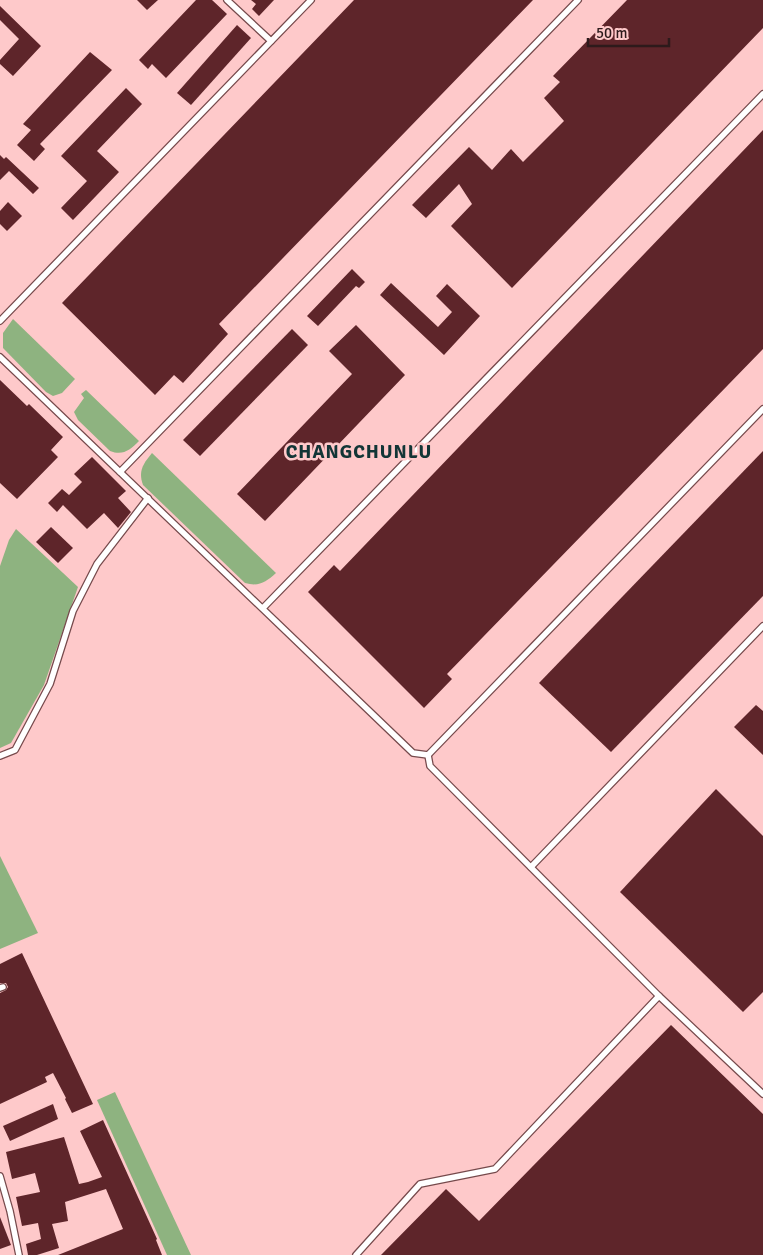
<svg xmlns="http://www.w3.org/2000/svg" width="763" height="1255" font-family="Signika,sans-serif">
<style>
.green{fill:#8eb380}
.building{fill:#5e252a}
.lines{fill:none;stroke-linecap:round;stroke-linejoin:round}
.service-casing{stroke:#764a4c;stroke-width:8}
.service{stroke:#fff;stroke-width:5.5}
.labels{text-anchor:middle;stroke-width:5;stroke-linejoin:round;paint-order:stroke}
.district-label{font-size:19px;font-weight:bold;letter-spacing:1px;fill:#123536;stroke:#fec9ca}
</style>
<rect width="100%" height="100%" fill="#fec9ca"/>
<g class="green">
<polygon points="13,319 75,379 62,393 53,396 46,392 3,348 3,333"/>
<path d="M 86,390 L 139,441 C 130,450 123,456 110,451 L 78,420 L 74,412 L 84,398 L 81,394 Z"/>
<path d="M 152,453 L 276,573 C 266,582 259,587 245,583 L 143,485 C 138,471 143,464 152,453 Z"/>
<polygon points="16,529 78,587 44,685 11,743 0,748 0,566 9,540"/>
<polygon points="0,856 38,933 0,949"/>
<polygon points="115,1092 191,1255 167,1255 97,1100"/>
</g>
<g class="building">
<polygon points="137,0 158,0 147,10"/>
<polygon points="196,0 212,0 227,14 166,78 152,64 148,69 139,60"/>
<polygon points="251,0 274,0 259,16 252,9 256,4"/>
<polygon points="354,0 533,0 219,324 228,334 183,383 174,375 155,395 62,303"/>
<polygon points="627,0 763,0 763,28 512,288 451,226 472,204 459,184 426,218 412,205 469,147 492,170 511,149 523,162 564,121 544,98 560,82 553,76"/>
<polygon points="0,6 41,46 13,76 0,64 0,60 19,39 0,20"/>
<polygon points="237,25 251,38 191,105 177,93"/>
<polygon points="90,52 112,70 40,144 45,149 34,161 17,145 31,130 23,124"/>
<polygon points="126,88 142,104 97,151 119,172 73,220 61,208 87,181 61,156"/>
<polygon points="763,130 763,349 447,674 452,679 424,708 308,592 334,565 340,571"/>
<polygon points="0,155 4,159 6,157 39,188 33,194 9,171 0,180"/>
<polygon points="8,202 22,216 7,231 0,224 0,211"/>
<polygon points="352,269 365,282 359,288 356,286 318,326 307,316"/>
<polygon points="391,283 438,327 452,312 436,296 447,284 480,316 444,355 380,295"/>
<polygon points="356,325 405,375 265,521 237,494 352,374 329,351"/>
<polygon points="292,329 308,345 200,456 183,440"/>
<polygon points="0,380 27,406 29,404 63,437 51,450 58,457 17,499 0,483"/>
<polygon points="763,451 763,596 611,752 539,683"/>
<polygon points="92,457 126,491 118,498 131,512 118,528 104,513 87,529 63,505 57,512 48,503 62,489 69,495 82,482 74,474"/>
<polygon points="51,527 73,548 58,563 36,542"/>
<polygon points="756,705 763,711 763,755 734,727"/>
<polygon points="716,789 763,836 763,992 743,1012 620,892"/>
<polygon points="22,953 93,1104 72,1113 65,1099 66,1098 53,1073 45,1077 47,1082 0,1104 0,993 6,990 8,987 6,983 0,983 0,964"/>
<polygon points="671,1025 763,1114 763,1255 381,1255 446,1189 479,1221"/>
<polygon points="53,1104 58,1119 10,1141 3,1126"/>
<polygon points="103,1120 157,1239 156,1240 162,1255 58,1255 123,1229 106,1189 65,1202 68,1221 52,1224 59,1248 37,1255 28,1255 26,1244 41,1239 38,1223 22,1226 16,1197 40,1192 35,1173 12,1179 6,1152 64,1137 79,1184 88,1182 102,1177 80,1131"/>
<polygon points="0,1217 11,1245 0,1249"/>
</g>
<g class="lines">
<defs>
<g id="service">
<polyline points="227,0 271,41"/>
<polyline points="0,321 311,0"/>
<polyline points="0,357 413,753 428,755"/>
<polyline points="120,472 578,0"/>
<polyline points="263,608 763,94"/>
<polyline points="428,755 763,409"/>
<polyline points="428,755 430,766 659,996 763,1094"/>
<polyline points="0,756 15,750 50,684 73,611 97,564 148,498"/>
<polyline points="531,867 763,626"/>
<polyline points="0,988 3,987"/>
<polyline points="0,1176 10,1211 19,1255"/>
<polyline points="356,1255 420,1184 495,1169 659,996"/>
</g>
</defs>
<use href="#service" class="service-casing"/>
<use href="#service" class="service"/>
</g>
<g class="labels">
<g class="district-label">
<text x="359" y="458">CHANGCHUNLU</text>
</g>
</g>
<path d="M588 38v8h81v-8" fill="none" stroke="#2d1a1b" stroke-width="2.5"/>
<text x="596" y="38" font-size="15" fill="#2d1a1b" stroke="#fec9ca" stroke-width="4" paint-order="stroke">50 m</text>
</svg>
